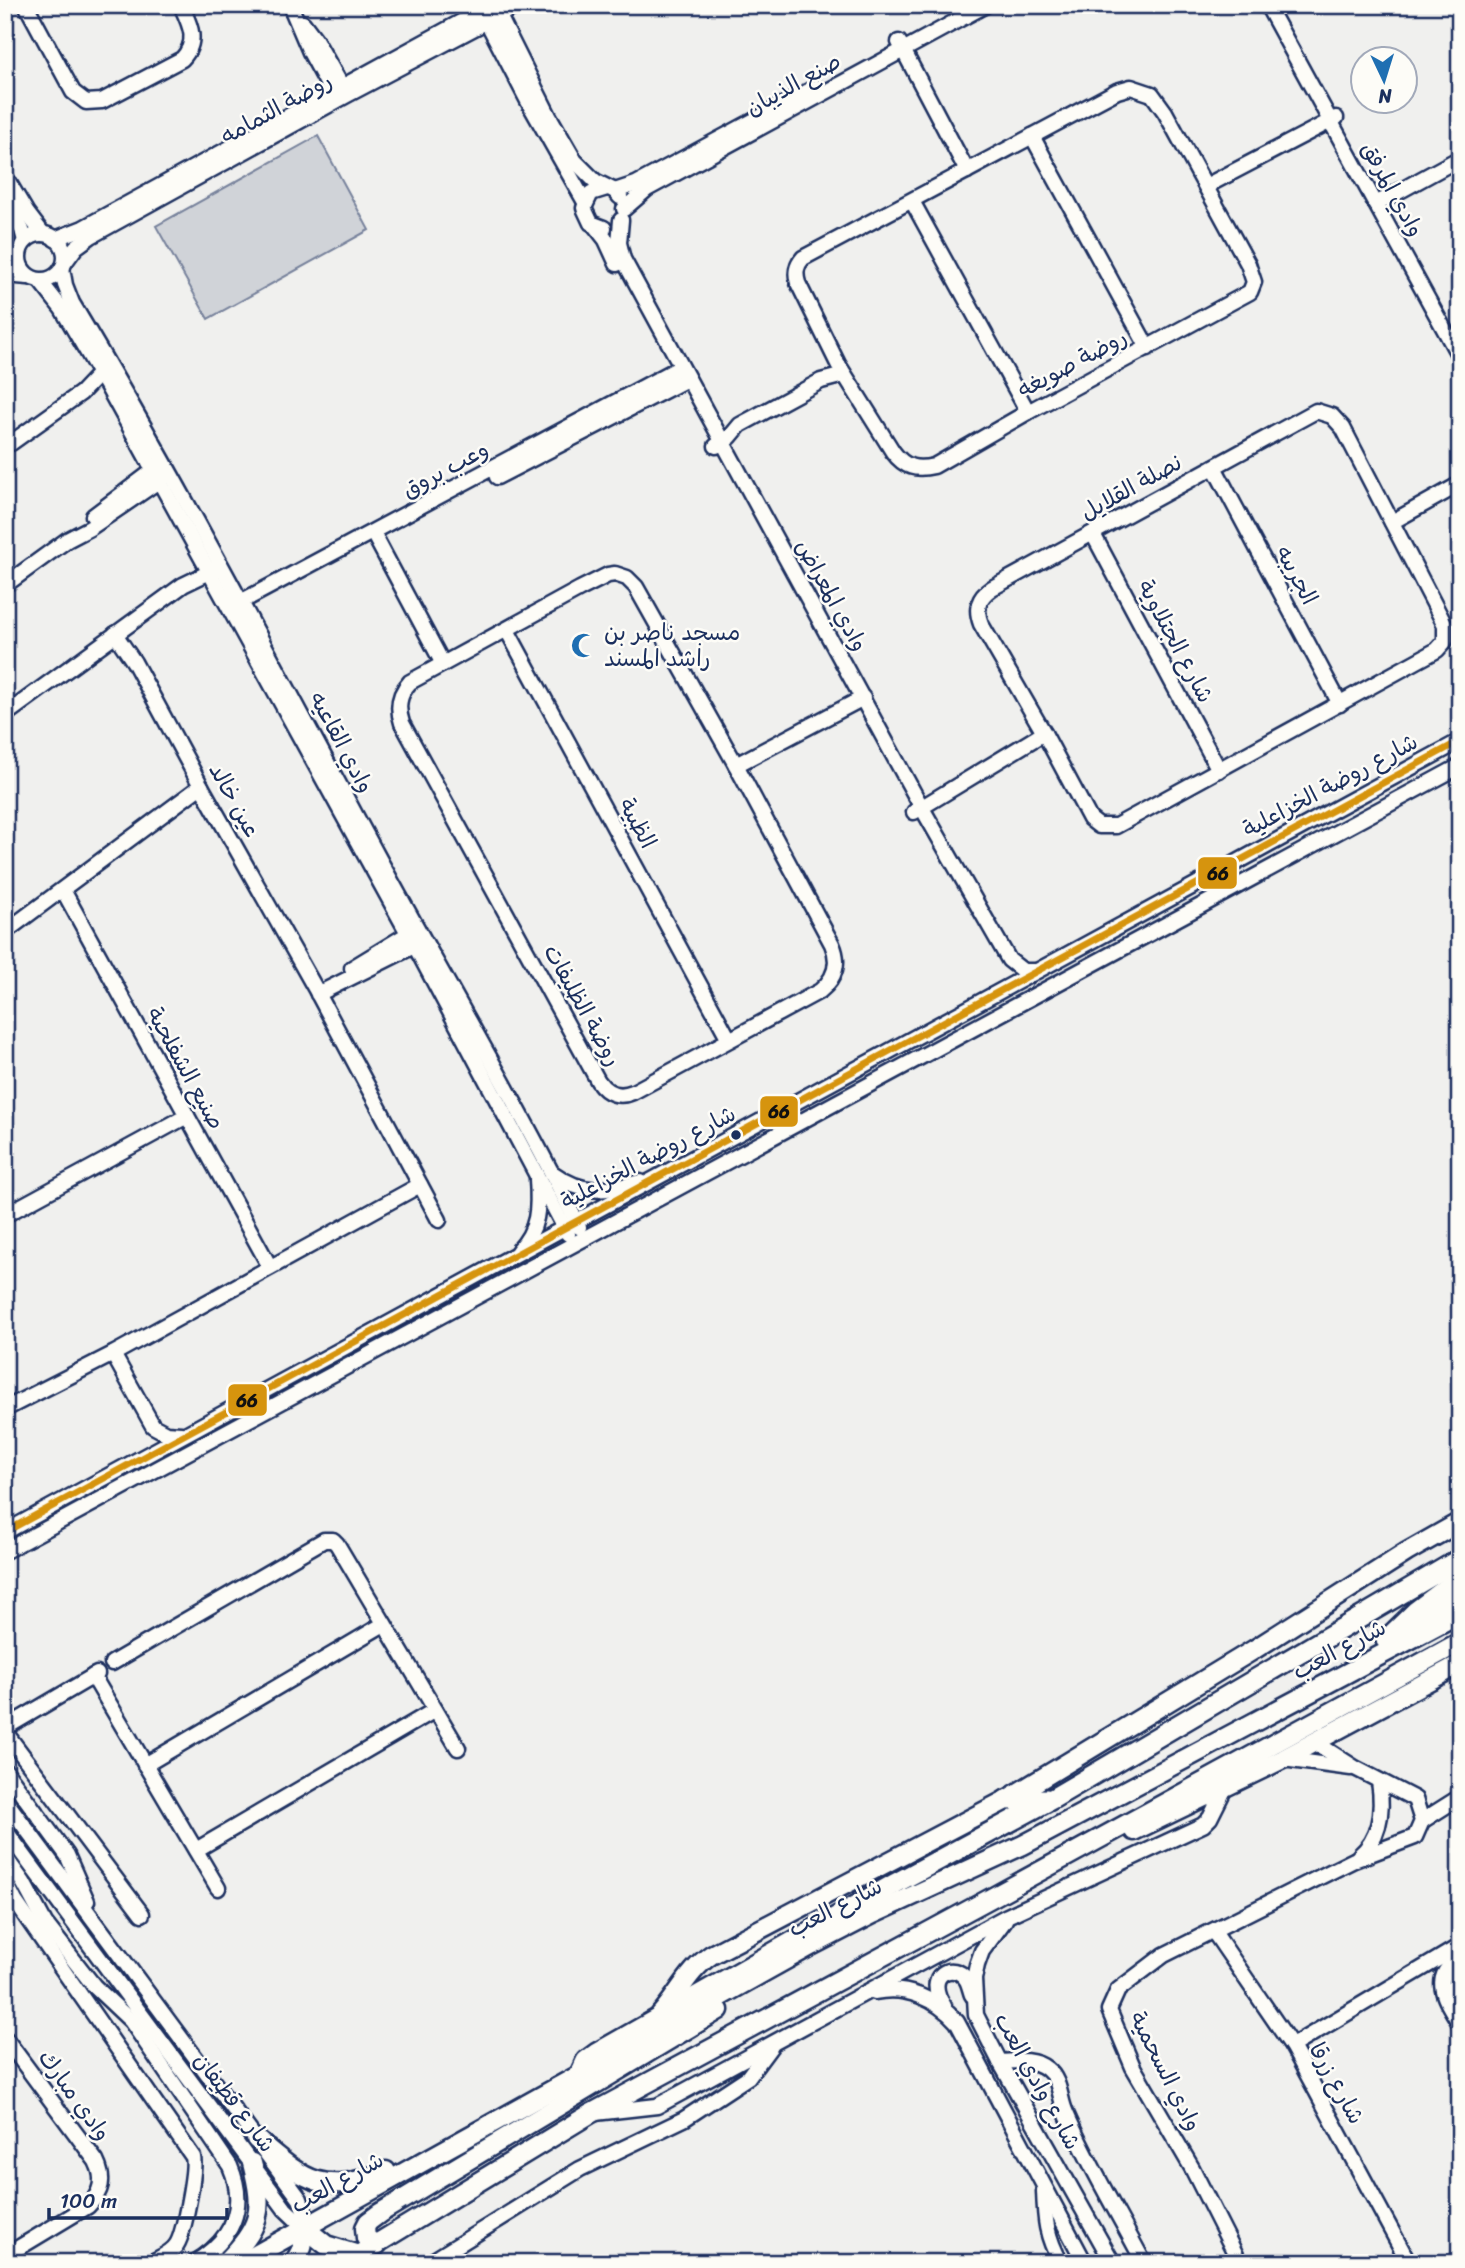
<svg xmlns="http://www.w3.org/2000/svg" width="1465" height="2268" font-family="Sriracha,'Playpen Sans Arabic',sans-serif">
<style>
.green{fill:#d0d3d8;stroke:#76819b;stroke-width:2}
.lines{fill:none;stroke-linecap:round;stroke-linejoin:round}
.minor-casing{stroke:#1b2f5e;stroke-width:19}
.major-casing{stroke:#1b2f5e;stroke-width:23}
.highway-casing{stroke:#1b2f5e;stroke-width:24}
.minor{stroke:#fdfcf7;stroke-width:14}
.major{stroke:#fdfcf7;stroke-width:18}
.highway{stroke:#fdfcf7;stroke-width:19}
.bus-1-casing{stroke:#fdfcf7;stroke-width:12}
.bus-1{stroke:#d6940e;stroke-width:7}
.bus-dot{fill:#1b2f5e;stroke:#fdfcf7;stroke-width:2.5}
.labels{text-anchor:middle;stroke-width:5;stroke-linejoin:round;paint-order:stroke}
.street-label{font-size:23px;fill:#1b2f5e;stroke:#fdfcf7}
.poi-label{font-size:23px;fill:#1b2f5e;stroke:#fdfcf7;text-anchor:start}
.line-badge{stroke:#fdfcf7;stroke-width:2.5}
.pale-badge-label{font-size:19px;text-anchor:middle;font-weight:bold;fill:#111}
</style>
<rect width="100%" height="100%" fill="#f0f0ee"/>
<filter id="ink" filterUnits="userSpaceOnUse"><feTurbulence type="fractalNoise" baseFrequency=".0143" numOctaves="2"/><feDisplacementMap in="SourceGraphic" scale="14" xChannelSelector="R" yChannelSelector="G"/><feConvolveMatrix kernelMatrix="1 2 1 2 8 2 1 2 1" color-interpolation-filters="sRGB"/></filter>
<g filter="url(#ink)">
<polygon class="green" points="318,136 369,230 208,319 156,226"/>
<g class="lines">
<defs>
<g id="minor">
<path d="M 26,5 L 73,92 L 86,102 L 102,101 L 182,59 C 199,41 190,25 181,5"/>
<polyline points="290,5 310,52 335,98"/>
<polyline points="1267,5 1460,358"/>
<polyline points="495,8 549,116 575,161 595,181 615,191 620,197"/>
<polyline points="484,16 530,105 585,202"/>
<polyline points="303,23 315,39 345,92"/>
<polyline points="899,42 967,171"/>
<path d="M 1131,87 L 1152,94 L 1165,112 L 1248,264 L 1254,282 L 1250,292 L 1028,412 L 934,466 C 916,470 905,468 893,452 L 838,364 L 798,283 C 795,273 796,266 803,258 L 1117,91 Z"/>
<polyline points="1032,136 1148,348"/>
<polyline points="5,176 27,213 43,234"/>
<polyline points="1206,186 1336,118"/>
<polyline points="615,191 636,184 816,87"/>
<polyline points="5,197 22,230 25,241"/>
<polyline points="912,201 1028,412"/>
<polyline points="1376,204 1460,158"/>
<polyline points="624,209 647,189 986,5"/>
<polyline points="621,220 619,243 623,259 922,808 1009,960 1023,971 1034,971"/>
<polyline points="595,226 606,240 617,264"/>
<polyline points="604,228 591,223 584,208 591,193 607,188"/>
<circle cx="42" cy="257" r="23"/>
<polyline points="55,239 83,228 492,5"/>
<polyline points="65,262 76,247 91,236 347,95 518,5"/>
<path d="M 62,268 L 65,285 L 72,303 C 180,483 277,670 377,855 C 444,979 517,1101 579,1227"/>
<polyline points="5,275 28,277"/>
<polyline points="40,281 62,309 106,384 415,946 568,1234"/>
<path d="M 1316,411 L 1332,416 L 1343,428 L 1445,625 L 1445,641 L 1437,650 L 1116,826 L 1099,826 L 1090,819 L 1044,733 L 981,624 C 975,608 978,598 992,588 Z"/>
<polyline points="11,443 81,393 99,374"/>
<polyline points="716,446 730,437 740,425 821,381 844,375"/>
<polyline points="1214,467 1340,704"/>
<polyline points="497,477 687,379"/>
<polyline points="93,516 158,467"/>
<polyline points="1392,522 1460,484"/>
<polyline points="373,533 443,664"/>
<polyline points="1093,534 1219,770"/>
<path d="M 615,574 L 627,578 L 636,587 L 736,765 L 832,944 C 840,962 836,978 820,991 L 633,1092 C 619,1098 607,1094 598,1081 L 402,723 C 397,708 398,695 410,682 L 580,589 L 608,575 Z"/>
<polyline points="5,585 67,540 90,528 166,476"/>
<polyline points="235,605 681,367"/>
<polyline points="507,630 729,1039"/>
<polyline points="115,634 134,662 201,786 315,988 439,1220"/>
<polyline points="5,715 183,585 216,569"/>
<polyline points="736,765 863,698"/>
<polyline points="914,812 1044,733"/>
<polyline points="63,890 270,1267"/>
<polyline points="5,932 201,786"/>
<polyline points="352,968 416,929"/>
<polyline points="318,994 420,943"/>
<path d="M 554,1174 C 584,1196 606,1191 640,1182"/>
<polyline points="5,1215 187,1116"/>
<path d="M 518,1251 C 539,1229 539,1208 537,1179"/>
<polyline points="113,1354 153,1426 166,1433 181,1434"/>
<polyline points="5,1409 113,1354 420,1185"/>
<polyline points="5,1532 1460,741"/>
<polyline points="5,1551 1460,766"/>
<polyline points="112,1663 324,1540 333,1540 337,1544 458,1748"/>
<polyline points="93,1676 218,1888"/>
<polyline points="5,1728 97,1674"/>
<polyline points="5,1732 142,1914"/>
<polyline points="1283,1759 1351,1768"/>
<polyline points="145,1765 384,1624"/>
<polyline points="5,1770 67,1855 87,1901"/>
<polyline points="5,1800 300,2199 305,2213 305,2228"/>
<polyline points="1422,1821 1460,1797"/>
<polyline points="5,1830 285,2209 305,2228"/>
<polyline points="196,1850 435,1710"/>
<path d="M 1359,1856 C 1382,1837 1383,1807 1379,1781"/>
<path d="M 5,1857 L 23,1882 L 45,1923 L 94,1986 L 131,2021 L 230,2166 C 248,2208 232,2240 194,2263"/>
<path d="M 10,1864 L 8,1887 L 15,1901 L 193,2157 C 196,2169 184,2233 177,2244 C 172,2253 159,2258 150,2263"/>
<polyline points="1005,1920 982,1951 977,1965 974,1979 976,2015 1000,2062 1113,2263"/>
<polyline points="1214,1932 1292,2046 1409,2263"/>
<path d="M 1460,1958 C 1428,1978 1446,2000 1460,2024"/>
<path d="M 875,1992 C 906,1985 936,1999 957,2022 L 1085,2263"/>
<path d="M 944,2006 C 922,1974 954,1961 966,1979 C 969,1983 970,1990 972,1995"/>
<path d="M 5,2038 L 96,2161 C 105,2179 102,2192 88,2206 L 5,2256"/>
<polyline points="1292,2046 1460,1946"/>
<path d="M 1000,2062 C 1015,2061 1034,2058 1047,2069 C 1061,2080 1059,2098 1066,2113 C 1088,2164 1118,2213 1144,2263"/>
<polyline points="595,2113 657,2106 1007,1916 1203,1825 1210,1818 1225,1788"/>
<path d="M 1044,2191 C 1045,2220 1046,2236 1061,2263"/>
<polyline points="429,2263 580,2169 684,2119 748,2077 771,2046"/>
<polyline points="1240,2263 1192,2168 1133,2067 1109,2010 1118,1990 1164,1955 1354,1860 1415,1837 1422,1821 1415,1799 1355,1768 1313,1741"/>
</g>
<g id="major">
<polyline points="1413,1623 1460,1593"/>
<polyline points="1134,1831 1283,1759 1460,1664"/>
<path d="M 660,2015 C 678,1995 689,1970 711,1955 L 1006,1800 L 1255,1649 L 1407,1552 L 1460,1522"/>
<path d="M 256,2139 C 305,2180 321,2197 386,2171"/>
<polyline points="305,2228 326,2245 359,2255"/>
<polyline points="377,2245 366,2238 365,2228 368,2222 380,2213 719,2010"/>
<path d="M 225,2263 C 260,2227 265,2213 252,2163"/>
<polyline points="241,2263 811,1946 873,1914 1023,1845 1460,1613"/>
<polyline points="294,2263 302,2248 305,2228"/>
<polyline points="345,2263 590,2114 991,1898 1460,1642"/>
</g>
<g id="highway">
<polyline points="1386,1640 1416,1611 1460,1578"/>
<polyline points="1006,1800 1047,1799"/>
<polyline points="580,2074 586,2061 597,2053 896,1883 1052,1799 1460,1559"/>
</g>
</defs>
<use href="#minor" class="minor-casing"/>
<use href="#major" class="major-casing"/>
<use href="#highway" class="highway-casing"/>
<use href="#minor" class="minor"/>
<use href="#major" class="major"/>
<use href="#highway" class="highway"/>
<defs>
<polyline id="bus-1" points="5,1532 1460,741"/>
</defs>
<use href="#bus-1" class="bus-1-casing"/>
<use href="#bus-1" class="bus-1"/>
</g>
</g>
<defs>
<symbol id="mosque-bare" viewBox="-9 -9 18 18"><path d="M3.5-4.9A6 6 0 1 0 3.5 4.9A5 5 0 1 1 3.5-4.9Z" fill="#1f6fb2" stroke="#fdfcf7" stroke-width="2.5" paint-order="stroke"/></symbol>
</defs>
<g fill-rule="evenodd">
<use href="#mosque-bare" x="566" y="628" width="35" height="35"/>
</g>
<circle class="bus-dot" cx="736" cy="1135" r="6"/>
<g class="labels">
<g class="street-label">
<text transform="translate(793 84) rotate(-29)" y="8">صنع الذيبان</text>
<text transform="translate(276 108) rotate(-29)" y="8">روضة الثمامه</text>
<text transform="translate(1393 189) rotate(61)" y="8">وادي المرفق</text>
<text transform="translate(1072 363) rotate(-28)" y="8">روضة صويغه</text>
<text transform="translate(445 469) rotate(-28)" y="8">وعب بروق</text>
<text transform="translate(1131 487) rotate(-29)" y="8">نصلة القلايل</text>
<text transform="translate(1297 575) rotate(62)" y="8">الجريبه</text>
<text transform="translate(832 595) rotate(61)" y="8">وادي المعراض</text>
<text transform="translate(1176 641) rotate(62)" y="8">شارع الجتلاوية</text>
<text transform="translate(342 742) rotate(62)" y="8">وادي القاعيه</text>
<text transform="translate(1330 785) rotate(-28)" y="8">شارع روضة الخزاعلية</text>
<text transform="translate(235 800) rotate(61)" y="8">عين خالد</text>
<text transform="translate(638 823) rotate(62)" y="8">الظبية</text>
<text transform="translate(583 1005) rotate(61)" y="8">روضة الظليفات</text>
<text transform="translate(186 1068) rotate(61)" y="8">صنيع الشفلحية</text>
<text transform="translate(648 1157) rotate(-28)" y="8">شارع روضة الخزاعلية</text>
<text transform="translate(1339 1649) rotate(-28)" y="8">شارع العب</text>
<text transform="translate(835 1907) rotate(-27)" y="8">شارع العب</text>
<text transform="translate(1166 2071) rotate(63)" y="8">وادي السحمية</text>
<text transform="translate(1038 2081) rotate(61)" y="8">شارع وادي العب</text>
<text transform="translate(1337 2083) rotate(61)" y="8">شارع زرقا</text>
<text transform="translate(75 2095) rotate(54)" y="8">وادي مبارك</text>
<text transform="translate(235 2102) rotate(53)" y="8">شارع قطيفان</text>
<text transform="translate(337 2182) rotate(-29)" y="8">شارع العب</text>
</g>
<g class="poi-label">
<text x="604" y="640">مسجد ناصر بن<tspan x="604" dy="26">راشد المسند</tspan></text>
</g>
</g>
<g class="line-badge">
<rect x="1197" y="856" width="41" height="34" rx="7" fill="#d6940e"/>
<rect x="759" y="1095" width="40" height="33" rx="7" fill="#d6940e"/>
<rect x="227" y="1383" width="41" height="34" rx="7" fill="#d6940e"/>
</g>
<g class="pale-badge-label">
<text x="1218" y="880">66</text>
<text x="779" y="1118">66</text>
<text x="247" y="1407">66</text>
</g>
<rect width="1465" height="2268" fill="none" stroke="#fdfcf7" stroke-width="28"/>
<rect x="14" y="14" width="1437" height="2240" fill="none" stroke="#1b2f5e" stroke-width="2.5" filter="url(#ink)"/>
<g transform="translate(1384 80) rotate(176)"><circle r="33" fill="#fdfcf7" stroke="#a3aaba" stroke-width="2"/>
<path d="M0-5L12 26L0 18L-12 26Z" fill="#1f6fb2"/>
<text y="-10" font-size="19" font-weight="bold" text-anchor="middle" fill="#1b2f5e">N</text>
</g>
<path d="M49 2208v10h178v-10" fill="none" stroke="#1b2f5e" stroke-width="3.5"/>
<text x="60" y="2208" font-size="21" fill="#1b2f5e" stroke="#fdfcf7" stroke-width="5" paint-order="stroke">100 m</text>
</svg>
